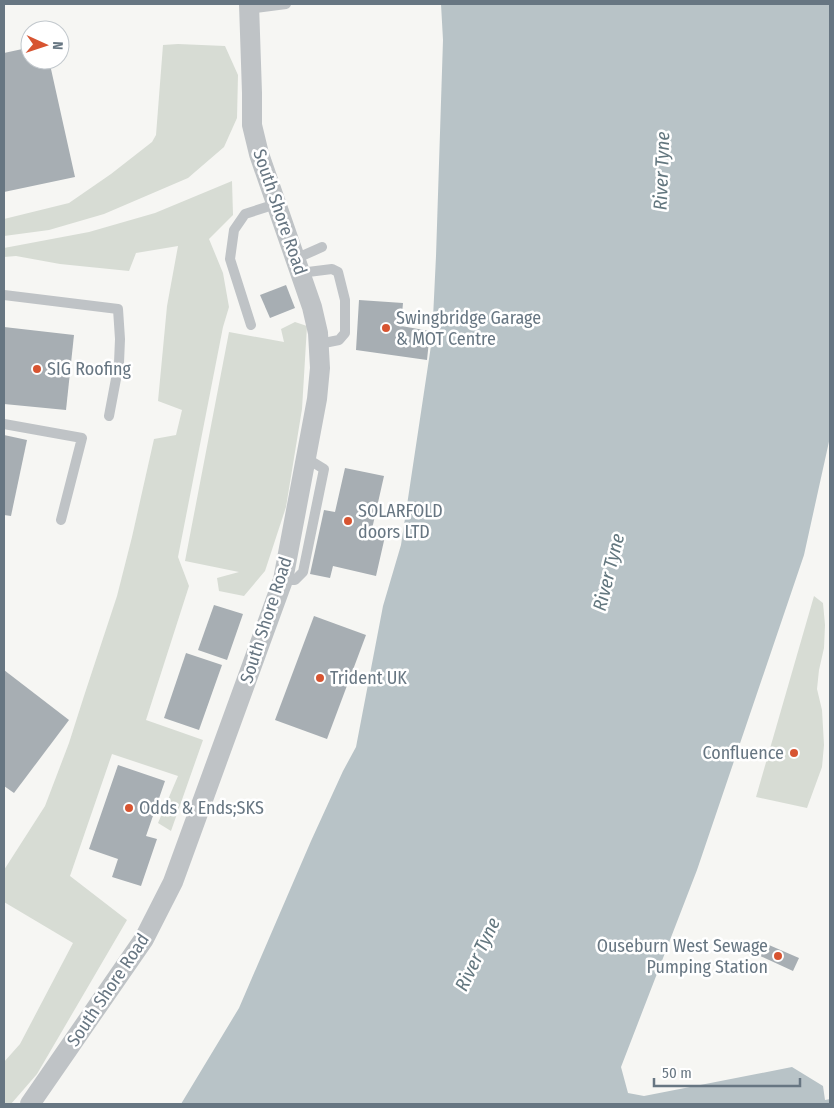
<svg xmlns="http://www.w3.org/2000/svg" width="834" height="1108" font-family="'Fira Sans Condensed',sans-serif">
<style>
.green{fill:#d7dcd4}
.water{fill:#b8c3c7}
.building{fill:#a7aeb3}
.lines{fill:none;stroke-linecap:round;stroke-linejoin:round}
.lane{stroke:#bfc3c6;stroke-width:10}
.street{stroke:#bfc3c6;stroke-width:20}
.poi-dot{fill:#d75431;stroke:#fff;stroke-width:2}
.labels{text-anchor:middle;stroke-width:5;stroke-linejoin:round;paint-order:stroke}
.street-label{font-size:18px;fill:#677682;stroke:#fff}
.poi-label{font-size:18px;fill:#677682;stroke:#fff;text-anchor:start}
.water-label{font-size:19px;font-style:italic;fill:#63777f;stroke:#fff}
</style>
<rect width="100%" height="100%" fill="#f6f6f3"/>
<g class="green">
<polygon points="178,44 225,46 238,75 237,118 224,147 188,178 104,214 49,230 4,236 4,219 69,203 111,174 152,142 156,135 163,45"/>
<polygon points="232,181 233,215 209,239 223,273 229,307 223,327 178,557 189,586 146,720 203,740 171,831 158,823 178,776 112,754 70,876 127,920 37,1074 11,1104 4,1104 4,1062 20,1044 73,943 4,902 4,870 45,806 69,743 84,696 117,596 132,537 154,439 176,435 182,410 158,401 167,306 178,246 136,253 129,271 60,264 16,256 4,257 4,248 89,232 155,213"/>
<polygon points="295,322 307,326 302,409 286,507 265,571 244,596 219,591 217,578 239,572 185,561 229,332 284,342 281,329"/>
<polygon points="814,596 823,603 825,625 824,648 819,670 817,689 822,710 824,745 822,767 807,808 756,797"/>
</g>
<polygon class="water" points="441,4 830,4 830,437 804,555 697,870 621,1067 628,1093 644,1096 792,1067 823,1086 825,1100 830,1099 830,1104 181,1104 239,1008 311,841 343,771 356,747 383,606 401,545 432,339 436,256 443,40"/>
<g class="building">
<polygon points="30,31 30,60 49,60 75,177 4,192 4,53 27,48 24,32"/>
<polygon points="286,285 295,308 270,318 260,295"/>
<polygon points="359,300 403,303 401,326 430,331 427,360 356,350"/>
<polygon points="4,327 74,335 66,410 4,404"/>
<polygon points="4,435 27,440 11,516 4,515"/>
<polygon points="345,468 384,476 372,529 386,532 376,576 333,566 330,578 310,574 324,510 335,512"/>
<polygon points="214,605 243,614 227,660 198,650"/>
<polygon points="314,616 366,635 327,739 275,720"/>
<polygon points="186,653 222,665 199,730 164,718"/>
<polygon points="4,670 69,720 14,793 4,786"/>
<polygon points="118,765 165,781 146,836 157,839 141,886 112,877 118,859 89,849"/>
<polygon points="762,942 799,958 793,971 756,954"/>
</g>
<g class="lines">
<g class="lane">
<polyline points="249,9 286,4"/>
<polyline points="295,259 322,247"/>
<polyline points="300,273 332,269 338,272 345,300 345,333 339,340 319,344"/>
<polyline points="4,295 118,309 120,339 119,363 109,416"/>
<polyline points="251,325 230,259 234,230 245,214 276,204"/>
<polyline points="4,424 82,438 61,520"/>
<polyline points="283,580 295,580 303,572 324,469 306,458"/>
</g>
<polyline class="street" points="30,1104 144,939 173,882 283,580 317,399 320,368 318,333 312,307 259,154 252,125 252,93 249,4"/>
</g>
<g class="poi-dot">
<circle cx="386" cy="328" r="5"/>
<circle cx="37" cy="369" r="5"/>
<circle cx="348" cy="521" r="5"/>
<circle cx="320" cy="678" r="5"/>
<circle cx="794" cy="753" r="5"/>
<circle cx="129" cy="808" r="5"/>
<circle cx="778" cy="956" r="5"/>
</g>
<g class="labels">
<g class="street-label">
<text transform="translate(280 212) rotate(71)" y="6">South Shore Road</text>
<text transform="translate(266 620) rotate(-72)" y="6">South Shore Road</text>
<text transform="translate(108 990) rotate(-56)" y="6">South Shore Road</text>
</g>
<g class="poi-label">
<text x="396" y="324">Swingbridge Garage<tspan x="396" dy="21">&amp; MOT Centre</tspan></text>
<text x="47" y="375">SIG Roofing</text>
<text x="358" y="517">SOLARFOLD<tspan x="358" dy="21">doors LTD</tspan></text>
<text x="330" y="684">Trident UK</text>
<text x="784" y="759" text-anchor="end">Confluence</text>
<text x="139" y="814">Odds &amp; Ends;SKS</text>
<text x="768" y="952" text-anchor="end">Ouseburn West Sewage<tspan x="768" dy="21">Pumping Station</tspan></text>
</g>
<g class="water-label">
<text transform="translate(661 171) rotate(-88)" y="7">River Tyne</text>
<text transform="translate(608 572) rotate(-76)" y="7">River Tyne</text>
<text transform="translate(477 954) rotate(-64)" y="7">River Tyne</text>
</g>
</g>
<rect width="834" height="1108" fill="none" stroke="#677682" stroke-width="10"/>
<g transform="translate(45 45) rotate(93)"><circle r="24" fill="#ffffff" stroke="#c2c8cd"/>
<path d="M0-4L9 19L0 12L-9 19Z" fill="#d75431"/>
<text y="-8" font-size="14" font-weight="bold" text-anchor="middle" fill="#677682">N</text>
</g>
<path d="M654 1078v8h146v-8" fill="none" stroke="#677682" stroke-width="2.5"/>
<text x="662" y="1078" font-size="15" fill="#677682" stroke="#ffffff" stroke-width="4" paint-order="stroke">50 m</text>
</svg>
